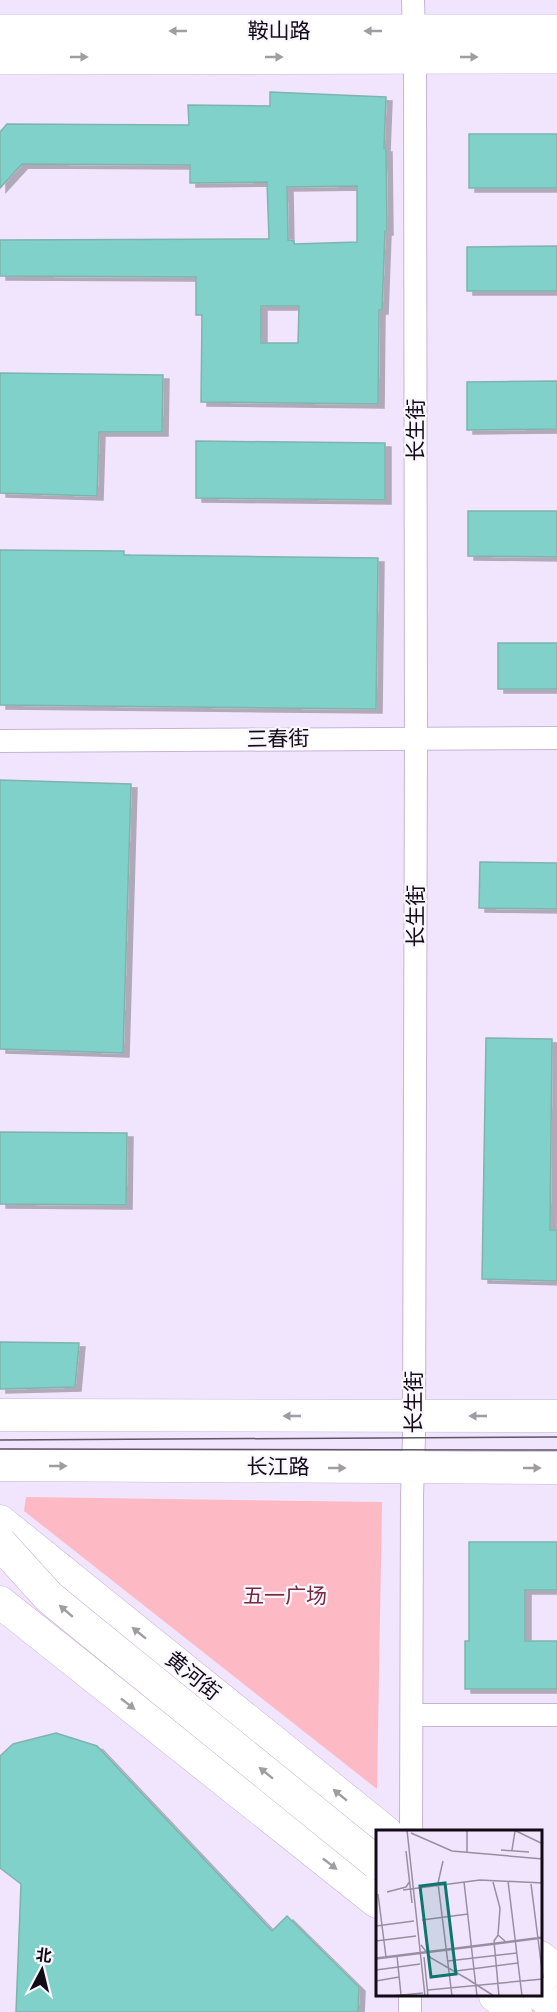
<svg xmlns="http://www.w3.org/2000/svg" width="557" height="2012" font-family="Arial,'Noto Sans SC',sans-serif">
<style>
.green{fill:#fdb9c4}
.building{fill:#7fd1c9;stroke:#7fb4ae;stroke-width:1.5;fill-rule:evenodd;filter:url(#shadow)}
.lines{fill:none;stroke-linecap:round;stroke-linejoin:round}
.minor-casing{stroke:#c6b3d8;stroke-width:24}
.secondary-casing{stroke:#c6b3d8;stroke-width:33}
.primary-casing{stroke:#c6b3d8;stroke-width:34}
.trunk-casing{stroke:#c6b3d8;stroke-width:34}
.minor{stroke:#fff;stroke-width:22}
.secondary{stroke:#fff;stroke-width:32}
.primary{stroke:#fff;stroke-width:33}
.trunk{stroke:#fff;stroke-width:33}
.tram{stroke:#5d5464;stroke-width:1.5}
.trunk-bridge-casing{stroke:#c6b3d8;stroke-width:34;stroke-linecap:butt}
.trunk-bridge{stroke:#fff;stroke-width:33}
.oneway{fill:#a09da2}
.labels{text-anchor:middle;stroke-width:4.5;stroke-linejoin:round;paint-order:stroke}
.street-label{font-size:21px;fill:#120b17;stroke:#faf6fe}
.park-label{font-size:21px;fill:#77293d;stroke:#faf6fe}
.inset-road{fill:none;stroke:#988ea1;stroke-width:1.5}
.view{fill:#0f766e;fill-opacity:0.15;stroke:#0f766e;stroke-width:3}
.inset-edge{fill:none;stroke:#120b17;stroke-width:3}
</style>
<defs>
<filter id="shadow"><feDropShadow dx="6" dy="4" stdDeviation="0" flood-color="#0004"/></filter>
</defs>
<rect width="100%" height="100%" fill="#f1e5fd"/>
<polygon class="green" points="26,1497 382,1502 377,1789 24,1511"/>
<g class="building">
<path d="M 270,92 L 386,97 L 384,148 L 386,148 L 387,231 L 385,231 L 382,310 L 379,310 L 378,404 L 201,402 L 202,315 L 196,315 L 196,277 L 0,276 L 0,240 L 269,239 L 267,182 L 190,183 L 190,165 L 22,164 L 0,188 L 0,132 L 7,124 L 189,125 L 188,105 L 270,106 ZM 357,186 L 357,242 L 294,244 L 294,241 L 288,240 L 287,187 ZM 261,306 L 299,306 L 298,343 L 261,343 Z"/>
<rect x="469" y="134" width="88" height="54"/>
<polygon points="557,246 557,291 467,291 467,247"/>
<polygon points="0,373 163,375 162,432 99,432 97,496 0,493"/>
<polygon points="557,381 557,429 467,430 467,382"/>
<polygon points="196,441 385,443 385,500 196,498"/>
<polygon points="468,511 557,511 557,557 468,556"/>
<polygon points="0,550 124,551 124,555 378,558 376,709 0,705"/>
<rect x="498" y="643" width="59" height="46"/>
<polygon points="0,780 131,784 123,1053 0,1049"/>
<polygon points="480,862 557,863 557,909 479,908"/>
<polygon points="486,1038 552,1039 550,1230 557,1230 557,1281 482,1279"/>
<polygon points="0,1132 127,1133 126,1205 0,1204"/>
<polygon points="0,1342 79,1343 75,1387 0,1389"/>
<polygon points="469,1542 557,1542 557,1590 525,1590 525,1641 557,1641 557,1689 465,1689 465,1641 469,1641"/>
<polygon points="56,1733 97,1746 272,1931 287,1916 359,1987 358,2012 16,2012 21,1884 0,1868 0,1756 13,1744"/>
</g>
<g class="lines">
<defs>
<g id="minor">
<polyline points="0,741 557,738"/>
<polyline points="412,1715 557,1715"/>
<polyline points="411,1832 412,1496 414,1437 416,737 415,71 413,0"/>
<polyline points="410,2012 410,1996"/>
</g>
<g id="secondary">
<polyline points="0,1415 557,1416"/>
<polyline points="0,1465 557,1468"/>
<polyline points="0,1521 386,1832"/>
<polyline points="0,1602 377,1902"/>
<polyline points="540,1957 557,1970"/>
<polyline points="495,1996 516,2012"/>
</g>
<g id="primary">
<polyline points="0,31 557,31"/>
<polyline points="0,58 557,57"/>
</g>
<polyline id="trunk" points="540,1994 557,2008"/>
</defs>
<use href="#minor" class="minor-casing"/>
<use href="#secondary" class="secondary-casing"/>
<use href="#primary" class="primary-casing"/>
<use href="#trunk" class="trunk-casing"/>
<use href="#minor" class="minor"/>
<use href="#secondary" class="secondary"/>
<use href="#primary" class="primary"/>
<use href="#trunk" class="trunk"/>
<g class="tram">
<polyline points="0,1440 557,1437"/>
<polyline points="0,1449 557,1450"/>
</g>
<defs>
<polyline id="trunk-bridge" points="0,1543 49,1597 88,1629 377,1863"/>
</defs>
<use href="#trunk-bridge" class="trunk-bridge-casing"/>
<use href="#trunk-bridge" class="trunk-bridge"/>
</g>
<defs><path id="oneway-solid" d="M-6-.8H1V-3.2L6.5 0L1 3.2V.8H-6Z" transform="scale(1.5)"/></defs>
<g class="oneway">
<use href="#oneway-solid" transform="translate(178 31) rotate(-180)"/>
<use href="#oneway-solid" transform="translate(373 31) rotate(-180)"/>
<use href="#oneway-solid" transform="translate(79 57)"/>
<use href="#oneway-solid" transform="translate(274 57)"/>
<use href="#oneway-solid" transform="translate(469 57)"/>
<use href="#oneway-solid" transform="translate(292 1416) rotate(-180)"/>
<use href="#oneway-solid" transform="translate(478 1416) rotate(-180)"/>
<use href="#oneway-solid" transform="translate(58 1466)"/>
<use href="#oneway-solid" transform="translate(337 1468)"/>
<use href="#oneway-solid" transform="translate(532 1468)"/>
<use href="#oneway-solid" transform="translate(66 1611) rotate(-139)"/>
<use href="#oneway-solid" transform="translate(139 1633) rotate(-141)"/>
<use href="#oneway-solid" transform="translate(128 1704) rotate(38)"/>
<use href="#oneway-solid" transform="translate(266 1773) rotate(-141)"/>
<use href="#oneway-solid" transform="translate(340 1795) rotate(-141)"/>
<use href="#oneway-solid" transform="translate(330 1864) rotate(38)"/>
</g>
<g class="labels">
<g class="street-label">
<text x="279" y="38">鞍山路</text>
<text transform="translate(416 430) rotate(-90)" y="7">长生街</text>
<text transform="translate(278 739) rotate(-1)" y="7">三春街</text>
<text transform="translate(416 916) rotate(-90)" y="7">长生街</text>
<text transform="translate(414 1402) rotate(-90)" y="7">长生街</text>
<text x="278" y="1474">长江路</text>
<text transform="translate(193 1676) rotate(39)" y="7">黄河街</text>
</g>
<g class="park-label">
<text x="285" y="1603">五一广场</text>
</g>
</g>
<g transform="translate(376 1830)">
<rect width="166" height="166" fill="#f1e5fd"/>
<path class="inset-road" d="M 31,0 L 49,166M 138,0 L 167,14M 35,3 L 76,21 L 167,29M 125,20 L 153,22M 136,20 L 139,1M 30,21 L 36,73M 91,23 L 91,0M 67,31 L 62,53 L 76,166M 132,51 L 146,166M 88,52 L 101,166M 117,52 L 124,78 L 122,105M 155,54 L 167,148M 27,60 L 104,50 L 167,53M 11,62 L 30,57 L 34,51M 2,64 L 10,127M 46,90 L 92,84M 0,96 L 38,91M 0,111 L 40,106M 45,115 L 55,128 L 95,151M 21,126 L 25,165M 48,127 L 52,166M 0,128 L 167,107M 0,129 L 167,108M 72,131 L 141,123M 0,140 L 44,134M 80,141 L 142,133M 93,150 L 118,166M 0,151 L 23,147M 52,160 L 167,149M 16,166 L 47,163M 123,166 L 118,111 L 122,105 L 129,111"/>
<path class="view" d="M 69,53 L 80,144 L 55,147 L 44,56 Z"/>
<rect width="166" height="166" class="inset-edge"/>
</g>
<g transform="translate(42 1970) rotate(7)" stroke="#faf6fe" stroke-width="4.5" paint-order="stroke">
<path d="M0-4.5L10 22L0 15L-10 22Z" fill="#120b17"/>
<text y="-9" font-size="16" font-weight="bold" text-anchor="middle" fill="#120b17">北</text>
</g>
</svg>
